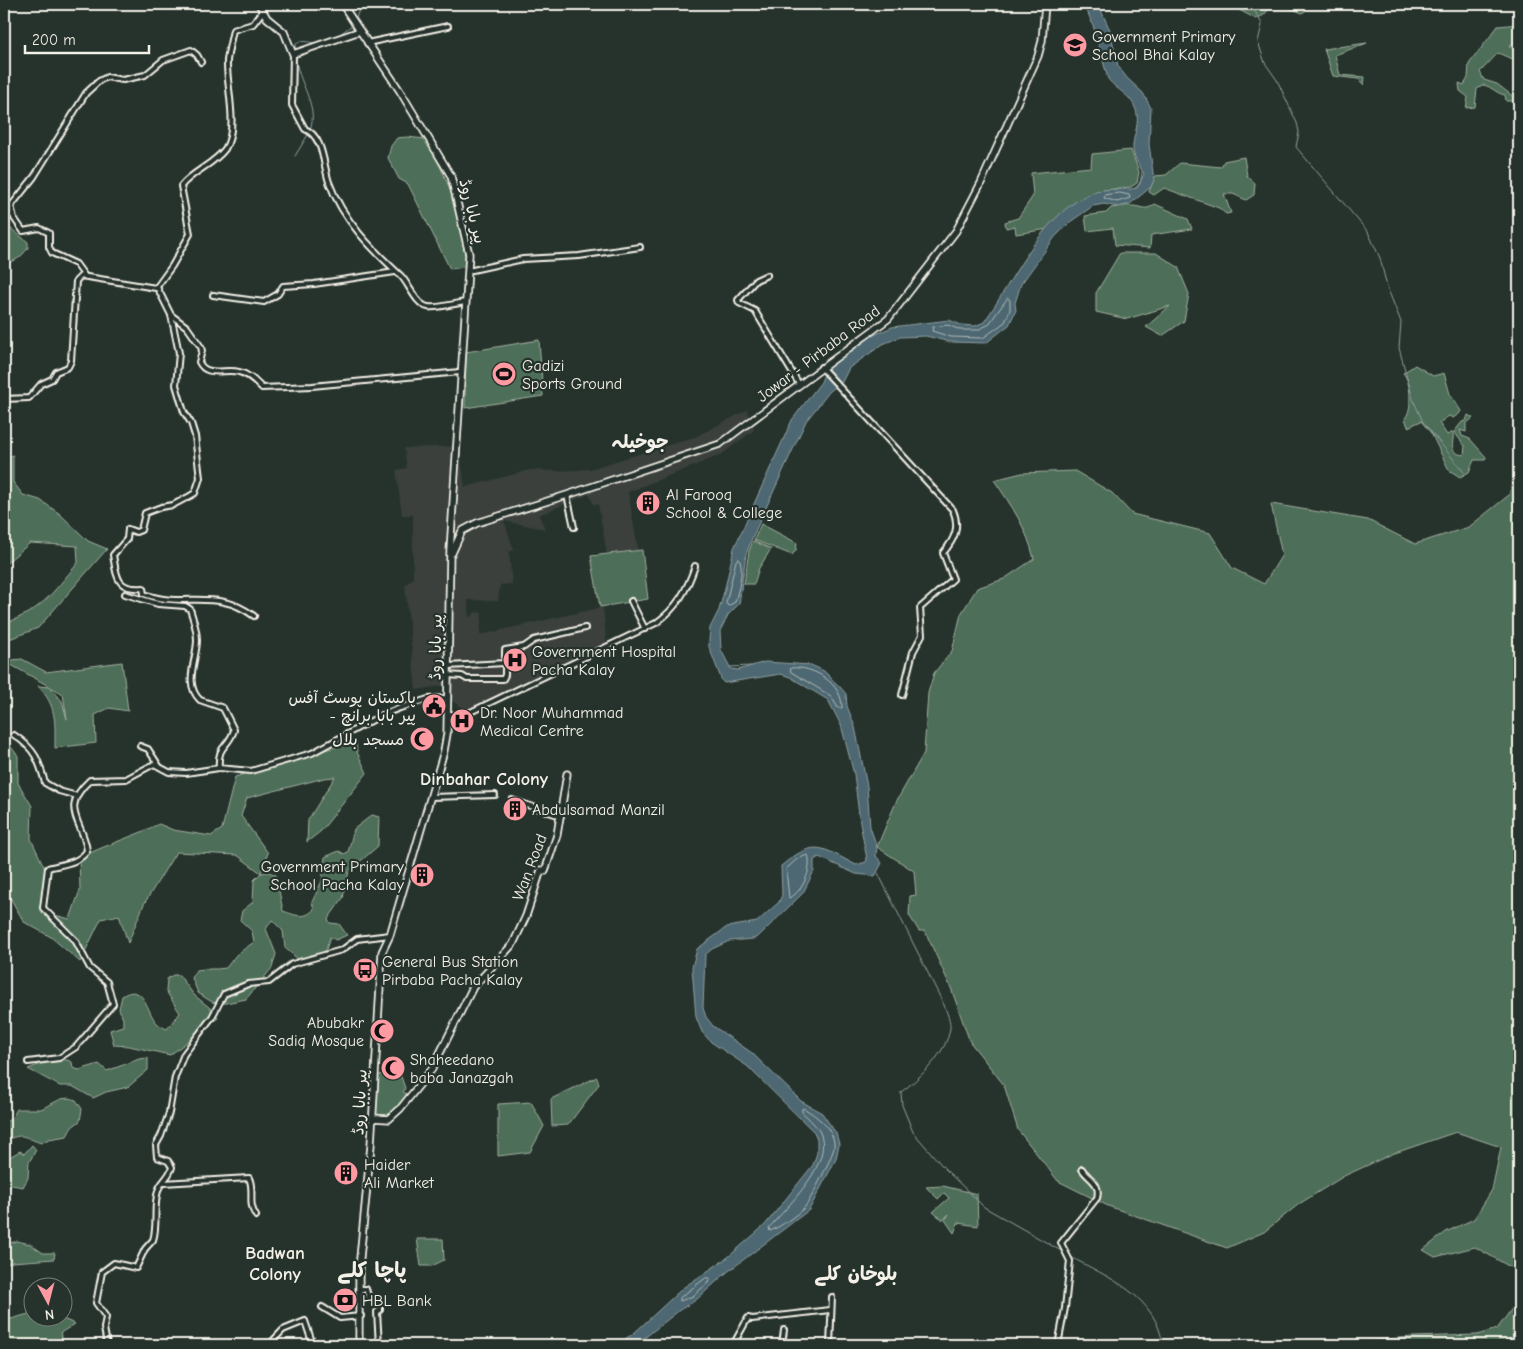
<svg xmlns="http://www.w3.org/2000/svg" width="1523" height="1349" font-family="'Comic Neue','Playpen Sans Arabic',sans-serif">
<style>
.built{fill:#3a403e}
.green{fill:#4e6e58;stroke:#a1b0a0}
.water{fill:#4d6872;stroke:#909fa1}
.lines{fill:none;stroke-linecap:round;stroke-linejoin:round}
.shore{stroke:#b1bab9;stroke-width:1}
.stream{stroke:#909fa1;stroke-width:1}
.street-casing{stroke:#f4f1e8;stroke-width:8}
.secondary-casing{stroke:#f4f1e8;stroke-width:9}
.street{stroke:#26332d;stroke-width:4}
.secondary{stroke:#26332d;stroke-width:5.5}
.labels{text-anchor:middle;stroke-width:4.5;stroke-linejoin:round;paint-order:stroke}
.poi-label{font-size:16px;fill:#f4f1e8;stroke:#26332d;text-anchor:start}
.street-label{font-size:16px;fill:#f4f1e8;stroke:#26332d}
.neighbourhood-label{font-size:18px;font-weight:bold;fill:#f4f1e8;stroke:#26332d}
.quarter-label{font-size:19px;font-weight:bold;fill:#f4f1e8;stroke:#26332d}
.district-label{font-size:21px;font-weight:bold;fill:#f4f1e8;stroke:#26332d}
</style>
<rect width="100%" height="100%" fill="#26332d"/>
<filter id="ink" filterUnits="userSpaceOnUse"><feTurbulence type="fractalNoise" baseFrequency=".02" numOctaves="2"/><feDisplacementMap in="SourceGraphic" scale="10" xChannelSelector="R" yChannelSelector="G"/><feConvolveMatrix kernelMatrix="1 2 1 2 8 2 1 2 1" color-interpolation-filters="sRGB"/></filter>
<g filter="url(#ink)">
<polygon class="built" points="747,410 754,430 721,455 628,492 638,550 607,554 598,504 594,505 589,494 539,515 545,529 504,521 514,550 509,552 512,584 500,585 498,601 468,600 469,618 476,612 482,613 480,635 603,607 607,648 538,679 473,714 447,698 447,685 416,690 405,585 413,578 413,515 402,515 396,470 407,468 404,448 459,446 465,487 530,470 559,471 590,469 695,437"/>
<g class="green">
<path d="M 1228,4 L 1300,4 L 1305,11 L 1302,13 C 1290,7 1281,7 1268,10 L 1264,15 L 1256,19 Z"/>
<path d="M 1519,24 L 1519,37 L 1509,47 L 1519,50 L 1519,62 L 1498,53 L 1480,72 L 1484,80 L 1497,84 L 1519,101 L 1506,101 L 1505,95 C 1497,94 1492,87 1484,85 L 1477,89 L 1475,107 L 1466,108 L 1468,97 L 1460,91 L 1459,83 L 1464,85 L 1468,78 L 1469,64 L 1498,26 Z"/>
<polygon points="1367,43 1335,55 1340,75 1365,77 1364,85 1358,79 1333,76 1324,49"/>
<path d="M 407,137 L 425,139 C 445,169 468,230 465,267 L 450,269 L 408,184 L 399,179 L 388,158 L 391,146 L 397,138 Z"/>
<polygon points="1131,150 1139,172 1137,183 1131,187 1096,191 1074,203 1048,229 1016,234 1015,226 1006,228 1005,222 1018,218 1033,196 1031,173 1091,167 1092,154"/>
<polygon points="1244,157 1247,176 1255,183 1254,195 1246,200 1233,194 1224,194 1231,213 1226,214 1219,208 1164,188 1154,195 1149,192 1155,176 1166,175 1180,163 1221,167 1224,161"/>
<path d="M 1155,204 L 1188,219 L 1192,229 L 1151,235 L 1150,248 L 1115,245 L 1113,228 L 1087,231 L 1085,216 L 1106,213 L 1111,208 C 1118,207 1125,205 1132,206 C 1142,206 1145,212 1155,204 Z"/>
<path d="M 4,228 L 10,228 L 28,242 L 28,248 C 21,257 16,262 4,263 Z"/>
<polygon points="1120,253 1156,253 1178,267 1189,294 1184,321 1162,336 1146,327 1170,306 1127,319 1096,312 1096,293"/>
<polygon points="539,340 543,396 465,408 466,352"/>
<path d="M 1415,365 L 1433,376 L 1444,373 L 1450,394 L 1461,411 L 1459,414 L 1453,418 L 1449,416 L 1439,423 L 1447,435 L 1453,432 C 1455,441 1446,453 1464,455 L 1465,446 L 1454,432 L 1462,422 L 1466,421 L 1468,415 L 1473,418 L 1466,424 L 1466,432 L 1460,430 L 1462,436 L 1470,439 L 1486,457 L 1485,460 L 1474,460 L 1469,472 L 1460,477 L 1449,470 L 1431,433 L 1421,421 L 1408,427 L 1405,418 C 1413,410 1411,381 1403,373 Z"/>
<path d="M 13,455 L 13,482 L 23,495 L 40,500 L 60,514 L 88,541 L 107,549 L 38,628 L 4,641 L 4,624 C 45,608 50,595 78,563 L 77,546 L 30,543 L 4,565 L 4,523 L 8,521 L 4,516 L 4,459 Z"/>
<path d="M 1519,456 L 1519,1272 L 1475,1247 L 1435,1257 L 1423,1250 L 1446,1232 L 1474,1219 L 1492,1190 L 1501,1147 L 1456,1132 L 1392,1154 L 1344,1176 L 1299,1204 L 1264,1232 L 1227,1248 L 1108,1206 L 1058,1181 L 1018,1130 L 1004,1085 L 970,1042 L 951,988 L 925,931 L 919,931 L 909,915 L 910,896 L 916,895 L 914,871 L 877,847 L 896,802 L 924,753 L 928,693 L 934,673 L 952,651 L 961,614 L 977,588 L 1004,579 L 1034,559 C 1027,528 1011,505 994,480 L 1022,473 L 1075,471 L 1112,493 L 1132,514 L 1210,533 L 1232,568 L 1264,584 L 1282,555 L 1271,504 L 1368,520 L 1415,544 L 1469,527 L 1509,495 Z"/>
<polygon points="761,524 797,543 796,550 792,555 754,540"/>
<polygon points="753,541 771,549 759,568 754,584 744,584 749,551"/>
<polygon points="642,550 648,599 600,607 591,556"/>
<path d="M 22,659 L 46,672 L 122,662 L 128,711 L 109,708 L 95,715 L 96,743 L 55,748 C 55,721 57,706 38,686 L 49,687 L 62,701 L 67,719 L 63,694 L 4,661 Z"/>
<path d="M 4,738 L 18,756 L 18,783 L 32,806 L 31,839 L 47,873 L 45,886 L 47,913 L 70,919 L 80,890 L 79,858 C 105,845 133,837 159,824 L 173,830 L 211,836 L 222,829 L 235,777 L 293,758 L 356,742 L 357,752 L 367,773 L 321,831 L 307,842 L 308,820 L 335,777 L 324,778 L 247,798 L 241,816 L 268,853 L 261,873 L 269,872 L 276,875 L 283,911 C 295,915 305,920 314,909 L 312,902 L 322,881 L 325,857 L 339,851 L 344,854 L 348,852 L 354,829 L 372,815 L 379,817 L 378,846 L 349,871 L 343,898 L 328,919 L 330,923 L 339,924 L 347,935 L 336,940 L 330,937 L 325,953 L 310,959 L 299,960 L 285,948 L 283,931 L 272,920 L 266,929 L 276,954 L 272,968 L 246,999 L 221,1004 L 212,1002 L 198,993 L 192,978 L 196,970 C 207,968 215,970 226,968 L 236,955 L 254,942 L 252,931 L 240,920 L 242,911 L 253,902 L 254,880 L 261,873 L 237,855 L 176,852 L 144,904 L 128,943 L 119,915 L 101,919 L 80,962 L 51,937 L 24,922 L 8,894 L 4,895 Z"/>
<path d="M 173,975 L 179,975 L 194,995 L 215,1012 L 218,1018 L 170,1055 L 129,1046 L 114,1045 L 110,1030 L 123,1026 L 123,1019 L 119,1009 L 122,996 C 145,981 147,1014 157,1023 C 160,1026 164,1028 167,1029 L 180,1013 L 166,991 L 167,979 Z"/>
<path d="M 148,1058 L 148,1070 L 128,1087 L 106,1092 L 93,1098 L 72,1086 L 60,1086 L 28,1069 C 41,1064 59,1055 72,1062 L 73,1068 L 79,1070 L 99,1064 L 107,1071 L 139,1059 Z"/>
<polygon points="400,1074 405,1088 403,1092 409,1095 393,1116 372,1118 375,1075"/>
<polygon points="597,1077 599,1084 568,1125 552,1126 551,1099"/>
<path d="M 69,1098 L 76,1100 L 82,1109 L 80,1121 L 72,1127 L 67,1136 L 49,1139 L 41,1143 C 23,1137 24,1132 4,1141 L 4,1123 L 12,1118 L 17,1109 L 41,1109 L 61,1099 Z"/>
<polygon points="531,1102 544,1126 530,1152 498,1156 498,1104"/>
<polygon points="32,1145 36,1150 29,1162 28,1178 23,1187 12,1185 4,1192 4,1160 20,1151 24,1154"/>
<polygon points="943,1186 977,1194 978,1226 958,1223 954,1233 945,1220 949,1214 943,1220 933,1212 949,1198 944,1193 938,1199 926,1187"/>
<polygon points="417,1239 443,1239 444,1260 432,1266 421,1266"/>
<polygon points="17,1241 30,1244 43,1253 55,1253 54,1259 12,1262 4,1265 4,1245"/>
<polygon points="1519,1281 1519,1345 1321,1345 1412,1337 1477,1335 1497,1329 1516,1303"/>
<polygon points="32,1313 32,1316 58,1317 75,1324 60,1333 64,1345 4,1345 4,1321"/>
</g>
<path class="water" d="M 1084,4 L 1098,4 L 1110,30 L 1118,66 L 1127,78 L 1143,93 L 1151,108 L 1149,144 L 1154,180 L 1151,187 L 1130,204 L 1118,207 L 1104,204 L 1093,206 L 1070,222 L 1055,237 L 1021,284 L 1015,303 L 1016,310 L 1009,325 L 986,343 L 950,342 L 926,336 L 900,337 L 883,344 L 849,368 L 842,382 L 830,391 L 806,421 L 753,536 L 746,554 L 739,604 L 728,615 L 720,631 L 721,650 L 731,669 L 738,670 L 765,662 L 811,665 L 824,671 L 841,688 L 846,694 L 847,706 L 855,727 L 867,786 L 870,827 L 877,847 L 876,856 L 882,863 L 875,876 L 856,874 L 819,857 L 814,860 L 814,871 L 803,893 L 759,936 L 753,939 L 729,941 L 712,949 L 705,955 L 703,1008 L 706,1017 L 713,1026 L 752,1053 L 801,1101 L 822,1113 L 836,1133 L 839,1144 L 836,1159 L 809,1210 L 726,1273 L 696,1300 L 681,1309 L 638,1343 L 633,1345 L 615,1345 L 633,1334 L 684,1287 L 727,1258 L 765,1225 L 813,1165 L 817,1153 L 817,1139 L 814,1132 L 747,1066 L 711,1042 L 702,1032 L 696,1017 L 692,967 L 697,949 L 727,927 L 757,922 L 779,902 L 782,895 L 781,866 C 815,838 821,847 856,865 L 866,862 L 867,859 L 860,823 L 854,774 L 841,725 L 828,700 L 790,677 L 781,674 L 724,683 L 722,681 L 709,647 L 709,640 L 710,628 L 719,610 L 725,588 L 734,548 L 792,420 L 821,382 L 827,367 L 872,336 L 892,327 L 949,320 L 961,325 L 975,326 L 984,322 C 1014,280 1043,210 1095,192 C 1110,187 1124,191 1137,188 L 1144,174 C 1139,166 1132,155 1133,145 C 1134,133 1140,123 1136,110 C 1131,94 1117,91 1108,79 L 1093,25 Z"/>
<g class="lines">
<g class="shore">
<polygon points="1120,193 1129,195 1130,198 1117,202 1104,198 1105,195"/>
<polygon points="1008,298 1010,300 1010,310 1005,322 983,338 951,337 932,331 933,327 948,325 960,330 977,330 988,325"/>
<path d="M 739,559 C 745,569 738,591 735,602 L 728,606 L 726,603 L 736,561 Z"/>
<path d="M 791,668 C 813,665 843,684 842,708 L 838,708 L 831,696 L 791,672 Z"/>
<path d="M 808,855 C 813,869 802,893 789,898 L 786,869 L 796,860 Z"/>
<path d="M 805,1109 C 817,1116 836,1131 834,1147 C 833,1156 811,1199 805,1207 C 797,1215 780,1227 770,1231 L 769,1228 C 787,1206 838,1160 818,1129 C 814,1123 807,1117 802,1112 L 802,1109 Z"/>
<polygon points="706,1278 710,1278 710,1281 693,1296 680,1301 680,1298"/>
</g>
<g class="stream">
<polyline points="1251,4 1262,24 1258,42 1265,63 1277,80 1297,123 1299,132 1296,147 1368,232 1380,258 1387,287 1401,322 1399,348 1413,399 1423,422 1464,472"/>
<polyline points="356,18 361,4"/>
<polyline points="339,35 352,25"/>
<polyline points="296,50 296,44 301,41 317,43"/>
<path d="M 296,57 C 296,80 320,106 310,129"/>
<polyline points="295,156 309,133"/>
<polyline points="1135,188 1140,184 1142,172"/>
<polyline points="730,667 751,666"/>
<path d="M 878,873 L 944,1005 C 946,1011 951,1021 950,1028 C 947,1053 920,1078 901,1092 L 902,1105 L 913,1132 L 945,1169 L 984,1207 L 1063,1252"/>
<path d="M 1069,1256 C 1109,1278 1156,1295 1163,1345"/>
</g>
<defs>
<g id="street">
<polyline points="367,43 448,26"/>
<path d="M 293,54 L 292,105 L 305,129 C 324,137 323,165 329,182 C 343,221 372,249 401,276 C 409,284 416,305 428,307 C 436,309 456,303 466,302"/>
<polyline points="4,218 13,214"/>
<polyline points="468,271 523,259 579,256 640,247"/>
<polyline points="84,275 76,264 52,253 49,247 49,233 39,228 23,231 14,218 11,206 34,177 86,93 99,81 107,77 123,80 145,75 163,60 191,50 197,55 201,62"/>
<polyline points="767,275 756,280 738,300 739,303 755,311 799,384"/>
<path d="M 157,287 L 171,315 L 187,327 L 201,347 L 202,351 L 199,362 C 206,378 226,368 239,372 C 249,374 256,382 262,388 L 312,386 L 460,372"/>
<polyline points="213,295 264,302 278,294 283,286 314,284 395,272"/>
<path d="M 171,315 L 179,353 L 176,385 L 184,412 L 191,423 L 195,436 L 200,478 L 195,493 L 190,496 L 173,505 L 161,507 L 145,513 L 141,530 L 136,532 L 128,529 L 127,539 L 113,555 C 117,577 116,590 143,588 L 144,594 C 184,609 216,587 254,616"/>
<path d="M 821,367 L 953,510 C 960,527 955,539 943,553 L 953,579 L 920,608 L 922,635 L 913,652 L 902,695"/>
<path d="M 4,399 L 29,398 L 41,384 L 52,379 L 56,372 L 68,367 L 71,361 L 76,281 L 81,276 L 156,288 L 172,266 L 190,234 L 181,186 C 193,171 213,165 225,149 C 239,128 226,85 227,61 C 228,51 231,40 233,30 L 253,24 L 263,11"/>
<polyline points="567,495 574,527"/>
<path d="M 125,594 L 158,604 L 185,606 L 190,609 C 193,619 197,629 197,640 C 197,659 183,684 200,700 L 223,708 L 234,730 C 229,748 217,744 219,768"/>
<polyline points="631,601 645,629"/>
<polyline points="448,666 505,663"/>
<polyline points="448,675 462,676 467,679 503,679 505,675 505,650 524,647 534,640 585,628"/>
<path d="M 449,717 L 450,714 L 460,717 L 656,623 C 677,608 687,590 695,566"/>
<path d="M 14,735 C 35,749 39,760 45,783 L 59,791 L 77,796"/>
<polyline points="140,746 148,749 159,766"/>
<polyline points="431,797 495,795"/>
<polyline points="512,800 561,816"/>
<path d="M 28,1062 L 59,1058 L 76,1047 L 113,1004 L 107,982 L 90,968 L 75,940 L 43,908 L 48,868 C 61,864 78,864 87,851 C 84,822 58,809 90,780 L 126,779 L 154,764 L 169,772 L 186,773 L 219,768 L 251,771 L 312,753 L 382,715 L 400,708 L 428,699 L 447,698"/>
<path d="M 163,1183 L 249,1178 C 255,1191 247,1203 256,1216"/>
<polyline points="360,1289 366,1289 369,1299 373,1298 374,1303 380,1302 380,1310 377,1312 379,1345"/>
<polyline points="322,1307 340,1318 361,1316"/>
<path d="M 107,1345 L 104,1328 L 106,1317 L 96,1303 L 102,1272 L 114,1263 L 136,1268 L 145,1249 L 153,1240 C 158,1225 153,1208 158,1191 C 160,1182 170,1177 172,1167 L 168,1161 L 157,1157 L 156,1145 L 161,1136 L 169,1113 L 175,1077 L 184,1054 L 212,1017 L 224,994 L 248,984 L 269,982 L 292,964 L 342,950 L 357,939 L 390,935"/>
<polyline points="269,1345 283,1330 305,1321 313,1345"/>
<polyline points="733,1345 748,1318 752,1319 830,1310"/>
<polyline points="782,1345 784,1330"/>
<polyline points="830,1345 832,1297"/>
<path d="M 1058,1345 L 1065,1308 L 1070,1261 L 1061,1243 L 1097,1198 C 1101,1182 1089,1180 1082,1169"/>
</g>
<g id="secondary">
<polyline points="259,4 267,18 284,32 293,54 360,31"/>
<polyline points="342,4 400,91 451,176 469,254 450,551 447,734 444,751 390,935 382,952 371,1145 359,1268 359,1345"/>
<polyline points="452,553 462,531 477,523 567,495 720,444 888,319 956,231 981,183 1038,56 1042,41 1045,4"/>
<polyline points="372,1118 389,1119 400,1109 432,1069 473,987 513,944 526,916 541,870 545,871 557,835 567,774"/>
</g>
</defs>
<use href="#street" class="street-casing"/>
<use href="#secondary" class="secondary-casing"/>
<use href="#street" class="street"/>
<use href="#secondary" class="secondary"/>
</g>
</g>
<defs>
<symbol id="school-disc" viewBox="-11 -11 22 22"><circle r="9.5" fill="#ff9aa2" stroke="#26332d"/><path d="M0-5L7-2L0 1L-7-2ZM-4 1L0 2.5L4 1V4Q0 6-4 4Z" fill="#111"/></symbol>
<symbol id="stadium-disc" viewBox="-11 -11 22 22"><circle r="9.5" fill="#ff9aa2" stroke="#26332d"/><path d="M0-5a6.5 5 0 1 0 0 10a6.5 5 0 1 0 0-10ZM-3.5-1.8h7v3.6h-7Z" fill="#111"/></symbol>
<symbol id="building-disc" viewBox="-11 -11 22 22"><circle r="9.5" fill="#ff9aa2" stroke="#26332d"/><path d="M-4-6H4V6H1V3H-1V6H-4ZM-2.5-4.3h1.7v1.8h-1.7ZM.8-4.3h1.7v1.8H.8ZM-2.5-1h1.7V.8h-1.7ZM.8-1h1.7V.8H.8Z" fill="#111"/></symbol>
<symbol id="hospital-disc" viewBox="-11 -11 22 22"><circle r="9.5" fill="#ff9aa2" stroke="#26332d"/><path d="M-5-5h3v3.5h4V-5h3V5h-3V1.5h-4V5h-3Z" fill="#111"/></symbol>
<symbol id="civic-disc" viewBox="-11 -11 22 22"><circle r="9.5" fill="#ff9aa2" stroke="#26332d"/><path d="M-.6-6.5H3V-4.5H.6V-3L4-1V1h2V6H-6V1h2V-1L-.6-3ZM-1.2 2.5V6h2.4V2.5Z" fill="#111"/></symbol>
<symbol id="mosque-disc" viewBox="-11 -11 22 22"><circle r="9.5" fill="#ff9aa2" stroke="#26332d"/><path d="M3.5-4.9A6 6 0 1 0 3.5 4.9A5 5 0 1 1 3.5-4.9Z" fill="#111"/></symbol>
<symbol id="bus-disc" viewBox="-11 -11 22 22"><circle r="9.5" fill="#ff9aa2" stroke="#26332d"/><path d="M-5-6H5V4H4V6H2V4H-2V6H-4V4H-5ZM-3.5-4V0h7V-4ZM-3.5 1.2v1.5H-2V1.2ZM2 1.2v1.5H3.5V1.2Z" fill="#111"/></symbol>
<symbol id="bank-disc" viewBox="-11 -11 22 22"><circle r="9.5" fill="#ff9aa2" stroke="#26332d"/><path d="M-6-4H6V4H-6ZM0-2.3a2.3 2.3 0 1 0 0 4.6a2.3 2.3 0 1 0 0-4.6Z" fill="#111"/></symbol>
</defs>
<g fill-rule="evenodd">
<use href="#school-disc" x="1061" y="31" width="28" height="28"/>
<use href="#stadium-disc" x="490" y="360" width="28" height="28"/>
<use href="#building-disc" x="634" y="489" width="28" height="28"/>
<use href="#hospital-disc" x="501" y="646" width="28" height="28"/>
<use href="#civic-disc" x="420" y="692" width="28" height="28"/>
<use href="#hospital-disc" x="448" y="707" width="28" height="28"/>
<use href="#mosque-disc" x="408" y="725" width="28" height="28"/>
<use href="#building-disc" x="501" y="795" width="28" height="28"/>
<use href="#building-disc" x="408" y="861" width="28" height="28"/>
<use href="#bus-disc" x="351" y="956" width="28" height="28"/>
<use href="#mosque-disc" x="368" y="1017" width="28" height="28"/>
<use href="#mosque-disc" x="379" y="1054" width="28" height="28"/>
<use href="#building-disc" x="332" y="1159" width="28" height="28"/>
<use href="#bank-disc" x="331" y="1286" width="28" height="28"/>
</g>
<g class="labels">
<g class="poi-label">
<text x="1092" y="42">Government Primary<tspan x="1092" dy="18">School Bhai Kalay</tspan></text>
<text x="522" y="371">Gadizi<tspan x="522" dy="18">Sports Ground</tspan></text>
<text x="666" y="500">Al Farooq<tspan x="666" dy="18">School &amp; College</tspan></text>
<text x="532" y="657">Government Hospital<tspan x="532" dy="18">Pacha Kalay</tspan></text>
<text x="416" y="703" text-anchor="end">پاکستان پوسٹ آفس<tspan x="416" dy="18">- پیر بابا برانچ</tspan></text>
<text x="480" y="718">Dr. Noor Muhammad<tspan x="480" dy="18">Medical Centre</tspan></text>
<text x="404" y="745" text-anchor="end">مسجد بلال</text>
<text x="532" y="815">Abdulsamad Manzil</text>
<text x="404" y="872" text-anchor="end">Government Primary<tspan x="404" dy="18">School Pacha Kalay</tspan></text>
<text x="382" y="967">General Bus Station<tspan x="382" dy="18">Pirbaba Pacha Kalay</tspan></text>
<text x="364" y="1028" text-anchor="end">Abubakr<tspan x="364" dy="18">Sadiq Mosque</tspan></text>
<text x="410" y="1065">Shaheedano<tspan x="410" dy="18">baba Janazgah</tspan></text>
<text x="364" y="1170">Haider<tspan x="364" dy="18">Ali Market</tspan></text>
<text x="362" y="1306">HBL Bank</text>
</g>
<g class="street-label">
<text transform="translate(473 211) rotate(76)" y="6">پیر بابا روڈ</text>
<text transform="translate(818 353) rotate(-37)" y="6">Jowar - Pirbaba Road</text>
<text transform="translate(435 647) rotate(-89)" y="6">پیر بابا روڈ</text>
<text transform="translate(529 867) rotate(-69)" y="6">Wan Road</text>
<text transform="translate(359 1102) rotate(-87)" y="6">پیر بابا روڈ</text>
</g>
<g class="neighbourhood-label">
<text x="484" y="785">Dinbahar Colony</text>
<text x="275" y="1259">Badwan<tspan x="275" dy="21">Colony</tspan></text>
</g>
<g class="quarter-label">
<text x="640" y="448">جوخیلہ</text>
<text x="856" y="1280">بلوخان كلے</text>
</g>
<g class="district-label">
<text x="372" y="1277">پاچا کلے</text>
</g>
</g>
<rect width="1523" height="1349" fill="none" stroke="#26332d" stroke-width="20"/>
<rect x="10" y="10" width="1503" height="1329" fill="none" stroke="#f4f1e8" stroke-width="2" filter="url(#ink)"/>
<g transform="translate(48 1302) rotate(173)"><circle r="24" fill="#26332d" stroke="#787f78"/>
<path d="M0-4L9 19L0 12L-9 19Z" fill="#ff9aa2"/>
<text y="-8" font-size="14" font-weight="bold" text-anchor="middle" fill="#f4f1e8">N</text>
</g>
<path d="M25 45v8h124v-8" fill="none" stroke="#f4f1e8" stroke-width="2.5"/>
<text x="32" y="45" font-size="15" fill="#f4f1e8" stroke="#26332d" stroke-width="4" paint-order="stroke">200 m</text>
</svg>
